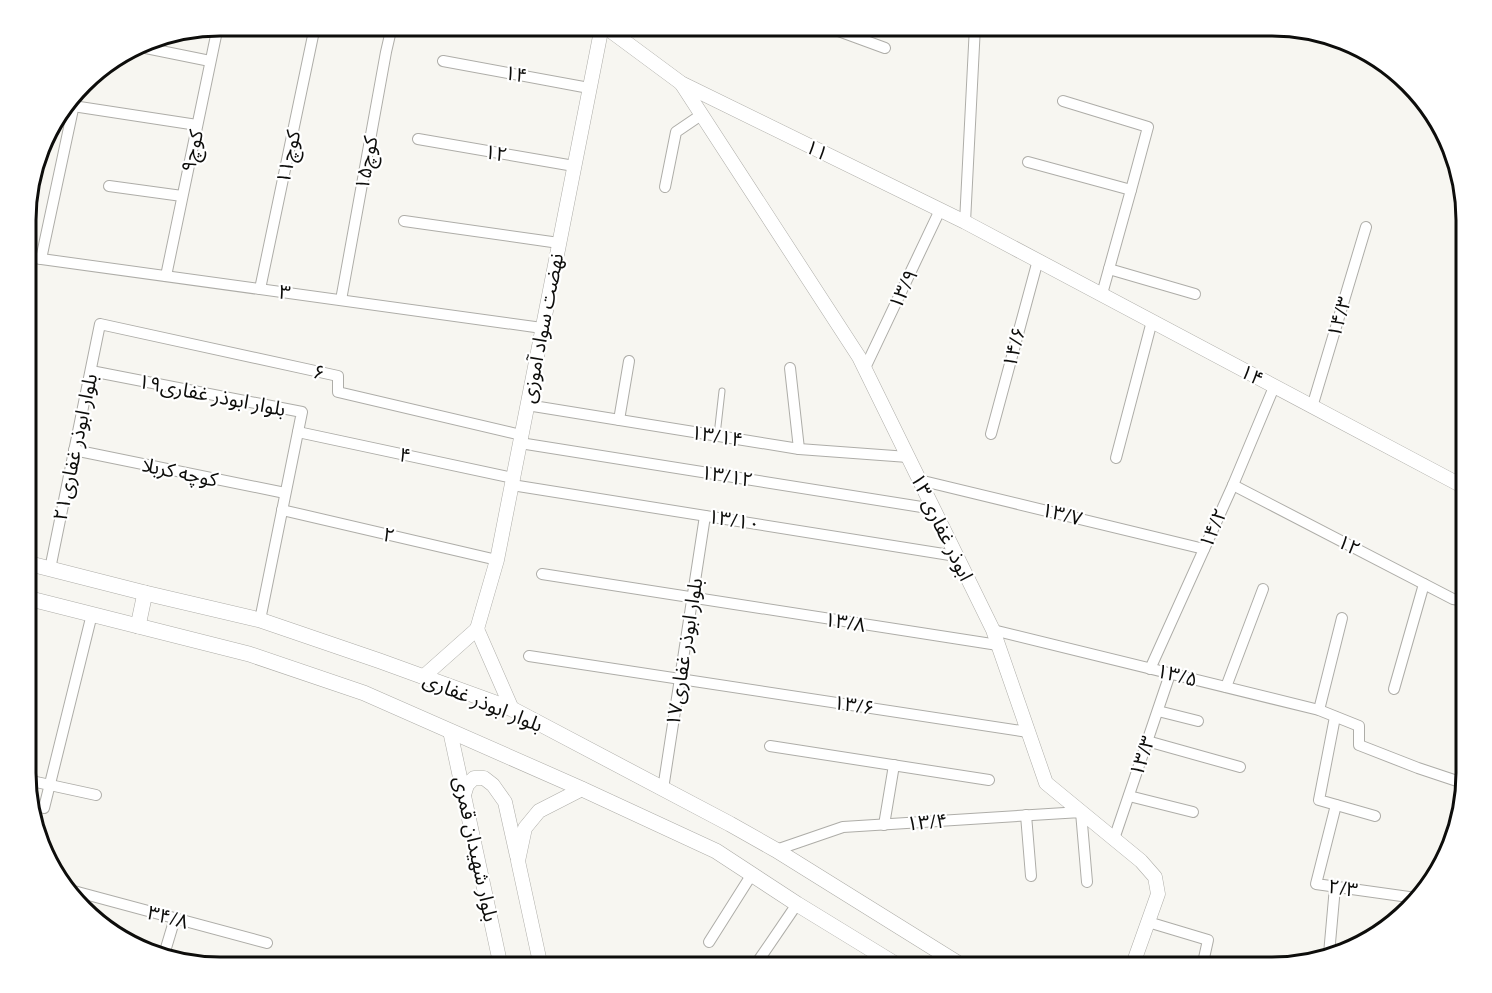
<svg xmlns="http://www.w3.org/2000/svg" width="1492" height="993" font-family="'Zilla Slab','Noto Sans Arabic',serif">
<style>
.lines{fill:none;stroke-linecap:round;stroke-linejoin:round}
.service-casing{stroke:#aeada8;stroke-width:7}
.minor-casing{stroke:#aeada8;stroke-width:12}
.tertiary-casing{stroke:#aeada8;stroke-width:15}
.secondary-casing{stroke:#aeada8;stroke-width:16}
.service{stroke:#fff;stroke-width:5}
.minor{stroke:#fff;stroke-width:10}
.tertiary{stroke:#fff;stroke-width:14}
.secondary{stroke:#fff;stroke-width:15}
.labels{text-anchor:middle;stroke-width:4.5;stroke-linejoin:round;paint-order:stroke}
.street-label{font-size:20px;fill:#0d0d0b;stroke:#fff}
.rim{fill:none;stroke:#0d0d0b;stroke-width:3}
</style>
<rect width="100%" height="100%" fill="#f7f6f1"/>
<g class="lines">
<defs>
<polyline id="service" points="717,435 722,391"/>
<g id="minor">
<polyline points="825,26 885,48"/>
<polyline points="136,46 210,61"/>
<polyline points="443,61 589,88"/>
<polyline points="1063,101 1148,127 1131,190 1102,294"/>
<polyline points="73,106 197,125"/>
<polyline points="418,139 574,166"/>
<polyline points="1028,162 1131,190"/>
<polyline points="109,186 182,196"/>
<polyline points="665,187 676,132 701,115"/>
<polyline points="404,221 559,243"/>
<polyline points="965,222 975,26"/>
<polyline points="27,257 542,328"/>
<polyline points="41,259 76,95"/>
<polyline points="1109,269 1195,294"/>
<polyline points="166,276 218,26"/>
<polyline points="260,289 315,26"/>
<polyline points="341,300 386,52 392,26"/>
<polyline points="790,368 799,449"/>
<polyline points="865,368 940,210"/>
<polyline points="91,371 302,412 260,620"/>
<polyline points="527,405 799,449 908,457"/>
<polyline points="1312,407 1366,227"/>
<polyline points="619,420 629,361"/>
<polyline points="298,432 513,478"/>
<polyline points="991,434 1038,260"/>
<polyline points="520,443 934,509"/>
<polyline points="74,450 285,493"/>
<polyline points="1116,458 1152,321"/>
<polyline points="919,480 1204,549"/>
<polyline points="512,485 956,556"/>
<polyline points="1233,485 1453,599 1466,601"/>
<polyline points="282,510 497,560"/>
<polyline points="50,569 100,324 338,376 338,392 521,435"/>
<polyline points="542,574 998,645"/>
<polyline points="993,630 1319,710 1359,726 1359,745 1418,768 1466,784"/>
<polyline points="529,656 1028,732"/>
<polyline points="1150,669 1233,485 1274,387"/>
<polyline points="1226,687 1263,589"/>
<polyline points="1394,689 1424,584"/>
<polyline points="1319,710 1342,618"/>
<polyline points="1158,711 1198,721"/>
<polyline points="1335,717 1319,800 1375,816"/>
<polyline points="1147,741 1240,767"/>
<polyline points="770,746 989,780"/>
<polyline points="27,780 96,795"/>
<polyline points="663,789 705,516"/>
<polyline points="1129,796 1193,812"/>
<polyline points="1336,805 1316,884 1416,898"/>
<polyline points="44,808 92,614"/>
<polyline points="1026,815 1031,876"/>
<polyline points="884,825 894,765"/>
<polyline points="1114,839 1170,674"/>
<polyline points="776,850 843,827 1081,812 1087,882"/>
<polyline points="70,890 267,943"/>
<polyline points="1148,922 1208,940 1202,967"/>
<polyline points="709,942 752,874"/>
<polyline points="1329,954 1335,887"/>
<polyline points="163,958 175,918"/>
<polyline points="754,967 797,904"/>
</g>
<g id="tertiary">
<polyline points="604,26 681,83 965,222 1466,488"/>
<polyline points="681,83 859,357 993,630 1046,783 1141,861 1155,877 1158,894 1132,967"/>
<polyline points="477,629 497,560 602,26"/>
<polyline points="477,629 512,709"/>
<polyline points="423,677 477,629"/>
<polyline points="450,731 501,967"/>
<polyline points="464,795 467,785 474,778 484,778 493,785 505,802 517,856"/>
<polyline points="541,967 518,861 525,828 539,811 582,789"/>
</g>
<g id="secondary">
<polyline points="27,563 145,593 260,620 380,661 512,709 730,824 776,850 964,967"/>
<polyline points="27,598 249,654 364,693 582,789 716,851 797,904 900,967"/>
<polyline points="138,626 145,593"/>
</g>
</defs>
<use href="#service" class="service-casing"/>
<use href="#minor" class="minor-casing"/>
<use href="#tertiary" class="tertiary-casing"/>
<use href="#secondary" class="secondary-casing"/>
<use href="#service" class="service"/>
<use href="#minor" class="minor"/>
<use href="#tertiary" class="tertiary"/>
<use href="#secondary" class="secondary"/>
</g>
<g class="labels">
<g class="street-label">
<text transform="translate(516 74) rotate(10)" y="7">۱۴</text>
<text transform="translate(817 150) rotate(26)" y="7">۱۱</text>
<text transform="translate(192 151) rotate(-78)" y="7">۹کوچ</text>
<text transform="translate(496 153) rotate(10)" y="7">۱۲</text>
<text transform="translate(288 157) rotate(-78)" y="7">۱۱کوچ</text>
<text transform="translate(366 163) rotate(-80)" y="7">۱۵کوچ</text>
<text transform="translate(903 289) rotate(-64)" y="7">۱۳/۹</text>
<text transform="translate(285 292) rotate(8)" y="7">۳</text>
<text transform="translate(1339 317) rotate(-73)" y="7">۱۴/۳</text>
<text transform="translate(542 328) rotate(-79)" y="7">نهضت سواد آموزی</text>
<text transform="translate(1014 347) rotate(-75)" y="7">۱۴/۶</text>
<text transform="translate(319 372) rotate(12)" y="7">۶</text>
<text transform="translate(1252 375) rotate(28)" y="7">۱۴</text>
<text transform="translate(212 395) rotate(11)" y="7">بلوار ابوذر غفاری۱۹</text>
<text transform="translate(717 436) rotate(9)" y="7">۱۳/۱۴</text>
<text transform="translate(75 447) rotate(-78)" y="7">۲۱بلوار ابوذر غفاری</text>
<text transform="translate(405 455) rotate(12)" y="7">۴</text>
<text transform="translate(180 472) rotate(12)" y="7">کوچه کربلا</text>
<text transform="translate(727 476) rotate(9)" y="7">۱۳/۱۲</text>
<text transform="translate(1062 514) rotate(14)" y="7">۱۳/۷</text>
<text transform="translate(734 520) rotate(9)" y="7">۱۳/۱۰</text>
<text transform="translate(942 527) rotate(64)" y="7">۱۳ ابوذر غفاری</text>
<text transform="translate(1213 528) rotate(-66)" y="7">۱۴/۲</text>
<text transform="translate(389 535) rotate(13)" y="7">۲</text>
<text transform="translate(1349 545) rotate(27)" y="7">۱۲</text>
<text transform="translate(845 622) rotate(9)" y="7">۱۳/۸</text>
<text transform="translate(684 652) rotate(-81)" y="7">بلوار ابوذر غفاری۱۷</text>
<text transform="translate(1177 675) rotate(14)" y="7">۱۳/۵</text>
<text transform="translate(483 702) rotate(22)" y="7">بلوار ابوذر غفاری</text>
<text transform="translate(854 705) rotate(9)" y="7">۱۳/۶</text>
<text transform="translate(1142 756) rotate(-71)" y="7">۱۳/۳</text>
<text transform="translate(927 822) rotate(-4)" y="7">۱۳/۴</text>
<text transform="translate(476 849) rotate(78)" y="7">بلوار شهیدان قمری</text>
<text transform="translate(1343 888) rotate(8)" y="7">۲/۳</text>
<text transform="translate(168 917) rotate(15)" y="7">۳۴/۸</text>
</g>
</g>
<path d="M0 0H1492V993H0ZM220 36H1272A184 184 0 0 1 1456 220V773A184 184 0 0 1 1272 957H220A184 184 0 0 1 36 773V220A184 184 0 0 1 220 36Z" fill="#fff" fill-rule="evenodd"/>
<path class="rim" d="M220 36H1272A184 184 0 0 1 1456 220V773A184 184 0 0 1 1272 957H220A184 184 0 0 1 36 773V220A184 184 0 0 1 220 36Z"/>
</svg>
